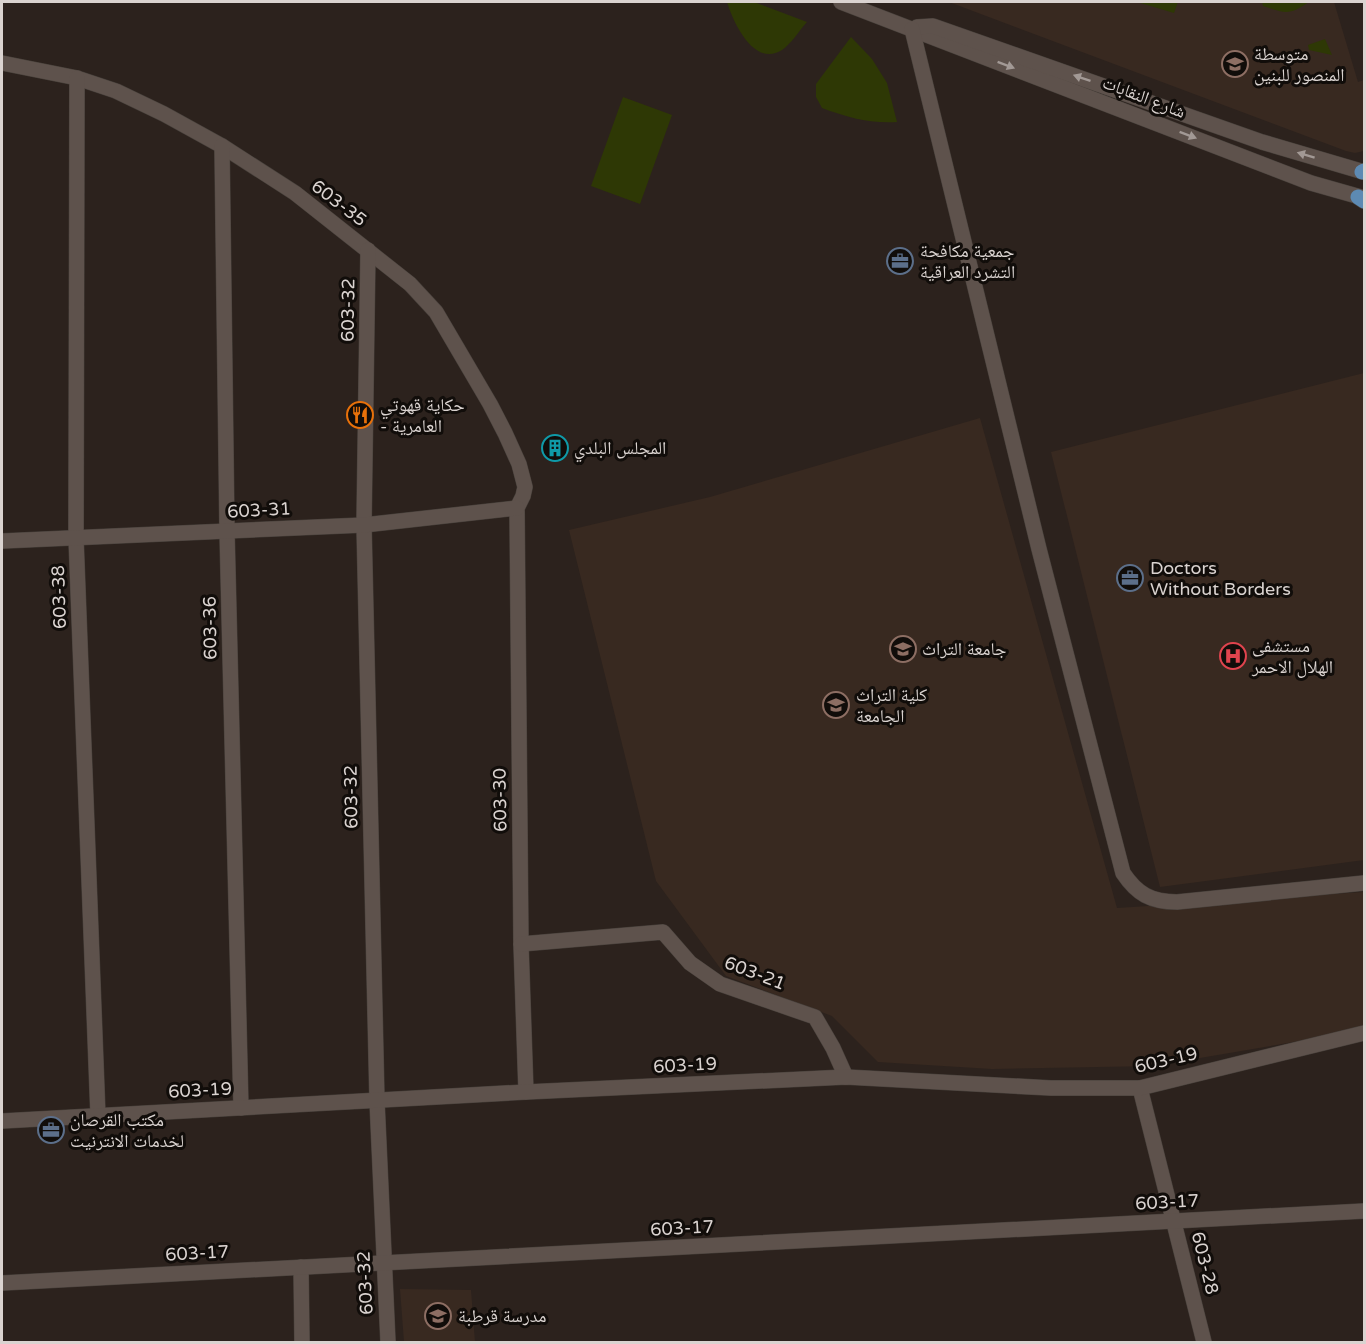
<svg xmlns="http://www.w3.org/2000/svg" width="1366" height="1344" font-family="'Varela Round','Noto Naskh Arabic',sans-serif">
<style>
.built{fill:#382920}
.green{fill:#2e3805}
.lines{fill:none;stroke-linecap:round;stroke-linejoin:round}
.minor-casing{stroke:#47403b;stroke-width:16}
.major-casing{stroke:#47403b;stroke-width:16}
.minor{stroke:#5e524c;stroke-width:15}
.major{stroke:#5d8ab3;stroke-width:15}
.oneway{fill:#a29995}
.labels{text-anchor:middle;stroke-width:6;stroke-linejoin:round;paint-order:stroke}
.poi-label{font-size:18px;fill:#dad3d0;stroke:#110d0a;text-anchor:start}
.street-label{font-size:18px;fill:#dad3d0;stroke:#110d0a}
</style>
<rect width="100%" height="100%" fill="#2c221d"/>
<g class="built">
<polygon points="949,2 1334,2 1358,82 1364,80 1364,151 1355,153 1346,151"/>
<polygon points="1364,373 1364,860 1160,887 1051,452"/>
<polygon points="980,418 1117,908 1364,892 1364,1030 1153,1066 992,1069 878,1062 832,1016 726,976 656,881 569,530 710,497"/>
<polygon points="400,1289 471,1290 475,1342 404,1342"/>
</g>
<g class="green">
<path d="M 727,2 L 754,2 L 807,22 C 799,31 791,44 782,50 C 754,68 733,22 727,2 Z"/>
<polygon points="1137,2 1178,2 1174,13"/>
<path d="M 1262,2 L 1309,2 C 1288,16 1286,13 1263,6 Z"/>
<path d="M 851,37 L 872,59 L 887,83 L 897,122 C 871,124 846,117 822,108 L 816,97 L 816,84 Z"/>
<polygon points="1325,39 1332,55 1309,50 1308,45"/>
<polygon points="623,97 672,115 640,204 591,186"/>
</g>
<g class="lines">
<defs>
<g id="minor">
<polyline points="841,2 1311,183 1364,198"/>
<polyline points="917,27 933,26 1262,142 1364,172"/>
<path d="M 912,29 L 1039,549 L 1123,873 C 1137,894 1151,902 1177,902 L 1364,883"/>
<polyline points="2,63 77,78 116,91 164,114 222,146 295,193 410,284 436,312 490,404 505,433 519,464 525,487 523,496 517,508 521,944 526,1092"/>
<polyline points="77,78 76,538 98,1116"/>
<polyline points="222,146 227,531 241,1108"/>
<polyline points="368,250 364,525 377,1101 388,1342"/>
<polyline points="2,541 364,525 517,508"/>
<polyline points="521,944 663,932 690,963 720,984 815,1017 833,1048 846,1077"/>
<polyline points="1140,1088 1204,1342"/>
<polyline points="2,1121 526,1092 846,1077 1051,1088 1140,1088 1364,1033"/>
<polyline points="301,1267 302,1342"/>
<polyline points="2,1283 1364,1211"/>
</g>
<g id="major">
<polyline points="1362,172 1364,171"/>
<polyline points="1358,197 1364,201"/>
</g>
</defs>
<use href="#minor" class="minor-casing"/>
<use href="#major" class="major-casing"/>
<use href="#minor" class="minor"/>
<use href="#major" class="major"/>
</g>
<defs><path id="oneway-solid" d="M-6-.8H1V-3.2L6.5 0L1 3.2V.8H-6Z" transform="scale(1.5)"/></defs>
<g class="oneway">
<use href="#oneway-solid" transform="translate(1006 65) rotate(21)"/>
<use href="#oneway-solid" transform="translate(1082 78) rotate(-161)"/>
<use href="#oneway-solid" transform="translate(1188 135) rotate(21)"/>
<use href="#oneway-solid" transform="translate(1306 155) rotate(-163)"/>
</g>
<defs>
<symbol id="school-ring" viewBox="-11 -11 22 22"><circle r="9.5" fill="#110d0a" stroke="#8d6e63" stroke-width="1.5"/><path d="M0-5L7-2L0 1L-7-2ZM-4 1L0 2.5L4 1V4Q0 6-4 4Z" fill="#8d6e63"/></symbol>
<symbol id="office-ring" viewBox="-11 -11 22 22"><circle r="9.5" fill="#110d0a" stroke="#5c6f8a" stroke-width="1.5"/><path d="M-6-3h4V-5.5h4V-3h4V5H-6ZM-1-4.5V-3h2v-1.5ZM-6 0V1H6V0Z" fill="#5c6f8a"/></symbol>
<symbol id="restaurant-ring" viewBox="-11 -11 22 22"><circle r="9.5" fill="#110d0a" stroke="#e8710a" stroke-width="1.5"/><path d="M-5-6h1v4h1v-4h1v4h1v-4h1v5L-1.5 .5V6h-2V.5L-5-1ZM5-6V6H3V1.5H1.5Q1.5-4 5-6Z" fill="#e8710a"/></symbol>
<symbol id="building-ring" viewBox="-11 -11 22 22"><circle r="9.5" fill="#110d0a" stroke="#0f9aa8" stroke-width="1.5"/><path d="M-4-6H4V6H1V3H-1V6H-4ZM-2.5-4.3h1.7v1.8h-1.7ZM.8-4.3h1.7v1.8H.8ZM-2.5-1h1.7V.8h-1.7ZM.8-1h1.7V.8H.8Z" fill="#0f9aa8"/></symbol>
<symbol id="university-ring" viewBox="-11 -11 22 22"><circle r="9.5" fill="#110d0a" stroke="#8d6e63" stroke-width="1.5"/><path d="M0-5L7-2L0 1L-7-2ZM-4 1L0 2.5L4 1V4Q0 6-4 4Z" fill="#8d6e63"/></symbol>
<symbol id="hospital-ring" viewBox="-11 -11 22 22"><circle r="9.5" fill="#110d0a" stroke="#e0444e" stroke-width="1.5"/><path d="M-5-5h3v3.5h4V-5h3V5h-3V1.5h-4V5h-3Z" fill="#e0444e"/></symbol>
</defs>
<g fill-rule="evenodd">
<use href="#school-ring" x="1220" y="49" width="30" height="30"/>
<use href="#office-ring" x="885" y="246" width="30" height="30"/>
<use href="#restaurant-ring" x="345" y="400" width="30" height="30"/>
<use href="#building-ring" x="540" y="433" width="30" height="30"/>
<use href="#office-ring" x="1115" y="563" width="30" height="30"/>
<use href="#university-ring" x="888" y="634" width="30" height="30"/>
<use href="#hospital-ring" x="1218" y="641" width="30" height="30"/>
<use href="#university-ring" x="821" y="690" width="30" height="30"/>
<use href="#office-ring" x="36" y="1115" width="30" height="30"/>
<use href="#school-ring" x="423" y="1301" width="30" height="30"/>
</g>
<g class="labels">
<g class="poi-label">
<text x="1254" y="60">متوسطة<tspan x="1254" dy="21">المنصور للبنين</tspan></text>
<text x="920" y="257">جمعية مكافحة<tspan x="920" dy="21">التشرد العراقية</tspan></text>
<text x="380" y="411">حكاية قهوتي<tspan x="380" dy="21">- العامرية</tspan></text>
<text x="574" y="454">المجلس البلدي</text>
<text x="1150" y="574">Doctors<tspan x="1150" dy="21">Without Borders</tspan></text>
<text x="1252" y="652">مستشفى<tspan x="1252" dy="21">الهلال الاحمر</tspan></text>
<text x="922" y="655">جامعة التراث</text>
<text x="856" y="701">كلية التراث<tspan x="856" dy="21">الجامعة</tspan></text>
<text x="70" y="1126">مكتب القرصان<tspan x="70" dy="21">لخدمات الانترنيت</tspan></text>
<text x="458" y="1322">مدرسة قرطبة</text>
</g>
<g class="street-label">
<text transform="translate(1144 97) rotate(21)" y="6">شارع النقابات</text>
<text transform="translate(339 203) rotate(37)" y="6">603-35</text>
<text transform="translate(348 310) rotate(-89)" y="6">603-32</text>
<text transform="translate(259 510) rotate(-3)" y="6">603-31</text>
<text transform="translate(59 597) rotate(-92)" y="6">603-38</text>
<text transform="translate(210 628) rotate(-91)" y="6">603-36</text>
<text transform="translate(351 797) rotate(-91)" y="6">603-32</text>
<text transform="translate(500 800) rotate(-91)" y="6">603-30</text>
<text transform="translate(755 973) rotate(21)" y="6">603-21</text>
<text transform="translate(1166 1060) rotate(-13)" y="6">603-19</text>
<text transform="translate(685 1065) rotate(-3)" y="6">603-19</text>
<text transform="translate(200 1090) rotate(-3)" y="6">603-19</text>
<text transform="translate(1167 1202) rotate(-3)" y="6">603-17</text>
<text transform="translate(682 1228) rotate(-3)" y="6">603-17</text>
<text transform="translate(197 1253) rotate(-3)" y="6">603-17</text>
<text transform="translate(1205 1263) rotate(76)" y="6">603-28</text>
<text transform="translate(365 1283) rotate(-93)" y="6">603-32</text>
</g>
</g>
<rect width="1366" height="1344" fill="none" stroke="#dad3d0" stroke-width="6"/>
</svg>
